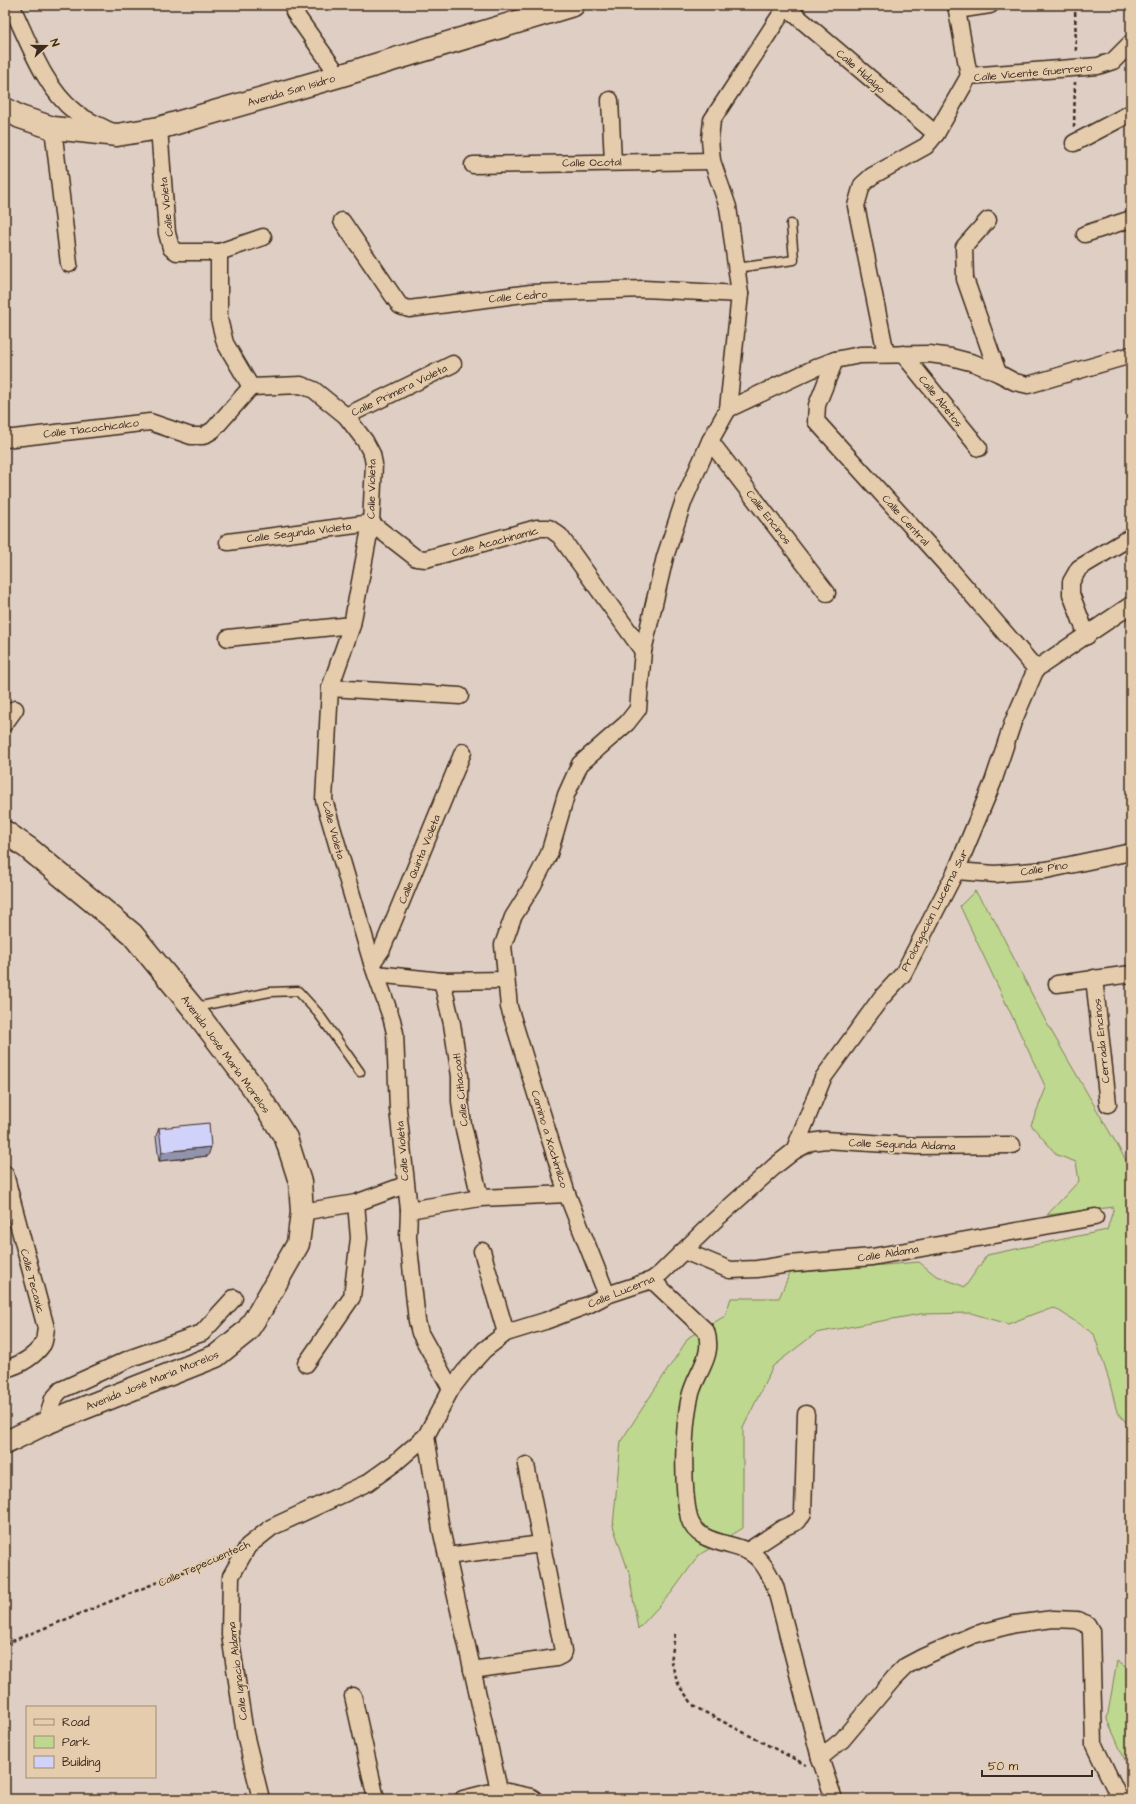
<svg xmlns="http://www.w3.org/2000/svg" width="1136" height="1804" font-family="'Architects Daughter',sans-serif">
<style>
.green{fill:#bed88f;stroke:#7c8156}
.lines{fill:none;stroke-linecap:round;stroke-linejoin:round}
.service-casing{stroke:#3b2a1e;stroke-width:11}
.minor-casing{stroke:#3b2a1e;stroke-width:19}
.secondary-casing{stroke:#3b2a1e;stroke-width:25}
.path{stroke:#3b2a1e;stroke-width:2.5;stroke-dasharray:4 3;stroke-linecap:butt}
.service{stroke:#e5ccad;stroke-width:8}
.minor{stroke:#e5ccad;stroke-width:16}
.secondary{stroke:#e5ccad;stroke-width:22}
.wall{fill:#b4b5d7;stroke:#3b2a1e}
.shaded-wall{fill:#9293af;stroke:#3b2a1e}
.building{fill:#d1d2fa;stroke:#3b2a1e}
.labels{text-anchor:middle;stroke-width:3.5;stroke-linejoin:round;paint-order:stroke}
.street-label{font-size:11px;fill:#3b2a1e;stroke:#e5ccad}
</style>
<rect width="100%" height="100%" fill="#dfcec4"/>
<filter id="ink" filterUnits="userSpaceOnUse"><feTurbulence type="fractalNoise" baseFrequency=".025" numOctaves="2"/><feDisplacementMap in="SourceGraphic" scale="8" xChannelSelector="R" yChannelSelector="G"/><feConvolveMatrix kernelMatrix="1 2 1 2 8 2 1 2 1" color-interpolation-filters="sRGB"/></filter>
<g filter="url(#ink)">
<g class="green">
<polygon points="975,891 995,921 1045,1020 1131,1169 1131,1428 1117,1412 1109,1380 1094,1334 1055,1308 1039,1312 1008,1324 971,1313 920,1314 816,1333 773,1366 743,1428 743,1528 699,1555 672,1592 638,1629 629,1573 613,1526 621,1441 689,1337 725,1316 731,1298 779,1298 790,1273 919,1262 935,1275 965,1287 987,1255 1107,1230 1114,1207 1047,1215 1079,1181 1076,1162 1057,1155 1031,1125 1046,1088 960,906"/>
<polygon points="1117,1661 1131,1671 1131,1774 1107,1719"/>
</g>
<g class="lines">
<defs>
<g id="service">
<polyline points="736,268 794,260 791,224"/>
<polyline points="196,1007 270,992 298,991 318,1013 360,1072"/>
</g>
<g id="minor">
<path d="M 11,5 C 28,40 44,88 75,112 C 85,120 99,125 110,131"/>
<polyline points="956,5 969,76"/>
<polyline points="786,7 936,134"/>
<polyline points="957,10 990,5"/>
<polyline points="294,12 339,76"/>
<polyline points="610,100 613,162"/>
<polyline points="53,128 69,264"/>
<polyline points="159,128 167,233 171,248 177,252 219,252 219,319 225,343 251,387 301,385 314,390 346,416 365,441 372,454 374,464 371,523 352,625 330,688 324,800 372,963 392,1020 395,1033 398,1109 409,1210 408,1238 417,1321 420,1333 451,1389"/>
<polyline points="1074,143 1131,113"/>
<polyline points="473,165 712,161"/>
<polyline points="988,220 964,247 965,279 998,373"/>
<polyline points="342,221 400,306 409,309 531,293 644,289 740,294"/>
<polyline points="1085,234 1131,219"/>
<polyline points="219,252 263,237"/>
<polyline points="886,354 856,206 862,185 872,176 926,146 936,134 969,76 1098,66 1113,61 1131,43"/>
<polyline points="903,354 979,448"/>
<polyline points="835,360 817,405 816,421 950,569 1036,669"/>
<polyline points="728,409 817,367 835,360 860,355 929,354 951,357 974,363 998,373 1015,382 1028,385 1131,355"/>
<polyline points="346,416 453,364"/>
<polyline points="5,439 150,422 191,436 203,436 213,430 251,387"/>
<polyline points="710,441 827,593"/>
<polyline points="228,542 371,523 416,558 426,559 537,528 549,528 560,536 643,651"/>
<polyline points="1087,636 1071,594 1071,582 1079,568 1131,537"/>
<polyline points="228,638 352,625"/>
<polyline points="330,688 460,696"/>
<polyline points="5,723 15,709"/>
<polyline points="956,871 995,874 1046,870 1131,852"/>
<polyline points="372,963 382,949 463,752"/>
<polyline points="376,974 442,981 505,980"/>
<polyline points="1094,978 1108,1104"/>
<polyline points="442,981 452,1024 460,1076 460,1101 463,1125 480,1198"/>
<polyline points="1057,984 1131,974"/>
<polyline points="794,1151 823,1078 881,998 903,974 956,871 993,782 1013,722 1036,669 1131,605"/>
<path d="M 5,1174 L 46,1328 C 45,1333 45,1340 43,1344 C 34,1357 20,1365 5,1369"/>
<polyline points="409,1210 480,1198 567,1194"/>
<polyline points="302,1212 356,1203 405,1185"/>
<polyline points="482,1251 506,1333"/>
<polyline points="684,1251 730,1270 757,1269 789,1264 872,1257 1095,1217"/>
<path d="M 652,1280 L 706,1331 C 715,1357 695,1373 690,1397 C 683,1428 682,1487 689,1518 C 696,1543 728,1542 747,1551 C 761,1557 769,1573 775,1586 L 820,1758 L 842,1740 L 894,1678 L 906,1666 L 923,1657 L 973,1635 L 1015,1624 L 1053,1619 L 1077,1620 L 1087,1624 L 1091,1631 L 1094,1745 L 1120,1799"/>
<polyline points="607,1295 567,1194 509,1007 503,945 513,917 533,885 549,854 566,795 580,764 627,723 638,709 643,651 665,557 684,500 710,441 728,409 740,294 728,207 712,161 710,139 712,120 787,5"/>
<polyline points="306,1364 352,1297 359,1238 356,1203"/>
<polyline points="46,1423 53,1399 61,1390 131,1358 202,1333 234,1298"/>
<polyline points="426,1436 441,1529 499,1790 463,1799"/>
<polyline points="748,1551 783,1528 798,1521 803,1513 806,1414"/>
<polyline points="447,1556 542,1544"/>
<polyline points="472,1670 556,1658 562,1655 563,1651 526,1465"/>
<polyline points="353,1696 376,1799"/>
<polyline points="820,1758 834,1799"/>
<polyline points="499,1790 531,1797 534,1799"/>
<polyline points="261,1799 245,1734 230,1635 231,1576 248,1546 272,1527 367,1483 395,1463 426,1436 451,1389 465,1371 484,1350 506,1333 545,1321 588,1305 607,1295 652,1280 661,1273 714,1221 775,1166 794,1151 811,1142 825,1140 917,1146 1012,1145"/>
</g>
<g id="secondary">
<polyline points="5,109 20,117 53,128 117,135 159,128 339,76 573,5"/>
<polyline points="5,832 28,848 132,934 193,1008 255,1090 286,1138 300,1182 302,1212 298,1244 260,1311 247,1331 216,1356 46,1423 5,1443"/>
</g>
</defs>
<use href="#service" class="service-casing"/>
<use href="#minor" class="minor-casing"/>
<use href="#secondary" class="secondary-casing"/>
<g class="path">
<polyline points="1075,5 1076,53"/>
<polyline points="1074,127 1075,82"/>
<polyline points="675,1634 671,1662 679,1686 695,1707 806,1765"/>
<polyline points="5,1644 225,1555"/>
</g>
<use href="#service" class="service"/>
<use href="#minor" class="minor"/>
<use href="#secondary" class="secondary"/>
</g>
<polygon class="wall" points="159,1128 208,1156 159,1161 156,1136"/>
<polygon class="shaded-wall" points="211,1147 208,1156 159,1161 162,1152"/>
<polygon class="building" points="209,1123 211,1147 162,1152 159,1128"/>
</g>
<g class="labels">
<g class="street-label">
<text transform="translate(861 71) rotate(41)" y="4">Calle Hidalgo</text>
<text transform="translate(1033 72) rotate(-5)" y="4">Calle Vicente Guerrero</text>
<text transform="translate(291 90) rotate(-16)" y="4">Avenida San Isidro</text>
<text transform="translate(592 162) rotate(-1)" y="4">Calle Ocotal</text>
<text transform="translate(166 207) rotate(-96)" y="4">Calle Violeta</text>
<text transform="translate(518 296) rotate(-5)" y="4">Calle Cedro</text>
<text transform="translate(399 390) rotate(-26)" y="4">Calle Primera Violeta</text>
<text transform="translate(941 401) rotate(51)" y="4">Calle Abetos</text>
<text transform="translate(91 428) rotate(-7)" y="4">Calle Tlacochicalco</text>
<text transform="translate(371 489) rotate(-89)" y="4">Calle Violeta</text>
<text transform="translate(769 517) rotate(52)" y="4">Calle Encinos</text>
<text transform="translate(906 520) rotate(48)" y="4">Calle Central</text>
<text transform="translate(299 532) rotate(-7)" y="4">Calle Segunda Violeta</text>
<text transform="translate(495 541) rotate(-15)" y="4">Calle Acachinamic</text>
<text transform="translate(334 830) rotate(75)" y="4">Calle Violeta</text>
<text transform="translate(419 859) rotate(-68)" y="4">Calle Quinta Violeta</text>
<text transform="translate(1044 868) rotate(-9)" y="4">Calle Pino</text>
<text transform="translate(934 910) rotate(-63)" y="4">Prolongación Lucerna Sur</text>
<text transform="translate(1101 1041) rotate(-96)" y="4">Cerrada Encinos</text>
<text transform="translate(226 1054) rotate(54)" y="4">Avenida José María Morelos</text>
<text transform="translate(460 1090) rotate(-96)" y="4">Calle Citlacoatl</text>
<text transform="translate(550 1139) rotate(73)" y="4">Camino a Xochimilco</text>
<text transform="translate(902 1144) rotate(2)" y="4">Calle Segunda Aldama</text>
<text transform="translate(402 1151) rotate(-95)" y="4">Calle Violeta</text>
<text transform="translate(888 1253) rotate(-9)" y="4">Calle Aldama</text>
<text transform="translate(33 1281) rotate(75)" y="4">Calle Tecaxic</text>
<text transform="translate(621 1291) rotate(-22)" y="4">Calle Lucerna</text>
<text transform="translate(152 1380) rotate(-22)" y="4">Avenida José María Morelos</text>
<text transform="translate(204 1563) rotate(-24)" y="4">Calle Tepecuentech</text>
<text transform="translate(237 1671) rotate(-97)" y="4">Calle Ignacio Aldama</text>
</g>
</g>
<rect width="1136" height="1804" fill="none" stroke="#e5ccad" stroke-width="20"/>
<rect x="10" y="10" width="1116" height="1784" fill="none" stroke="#3b2a1e" stroke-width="1.5" filter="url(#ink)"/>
<rect x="26" y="1706" width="130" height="72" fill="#e5ccad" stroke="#a18b74"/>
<rect x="34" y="1719" width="20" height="6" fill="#e5ccad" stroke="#a18b74"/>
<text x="62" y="1726" font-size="12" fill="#3b2a1e">Road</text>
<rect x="34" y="1736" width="20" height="12" fill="#bed88f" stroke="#a18b74"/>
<text x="62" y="1746" font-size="12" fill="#3b2a1e">Park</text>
<rect x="34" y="1756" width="20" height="12" fill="#d1d2fa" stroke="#a18b74"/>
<text x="62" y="1766" font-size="12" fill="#3b2a1e">Building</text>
<g transform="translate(46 46) rotate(69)" stroke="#e5ccad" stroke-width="3" paint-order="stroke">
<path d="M0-3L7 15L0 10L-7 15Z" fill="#3b2a1e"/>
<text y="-6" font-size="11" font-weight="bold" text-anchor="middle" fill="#3b2a1e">N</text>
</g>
<path d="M982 1770v6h110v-6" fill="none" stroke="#3b2a1e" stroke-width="2"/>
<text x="988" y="1770" font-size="12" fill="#3b2a1e" stroke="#e5ccad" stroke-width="3" paint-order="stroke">50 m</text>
</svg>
